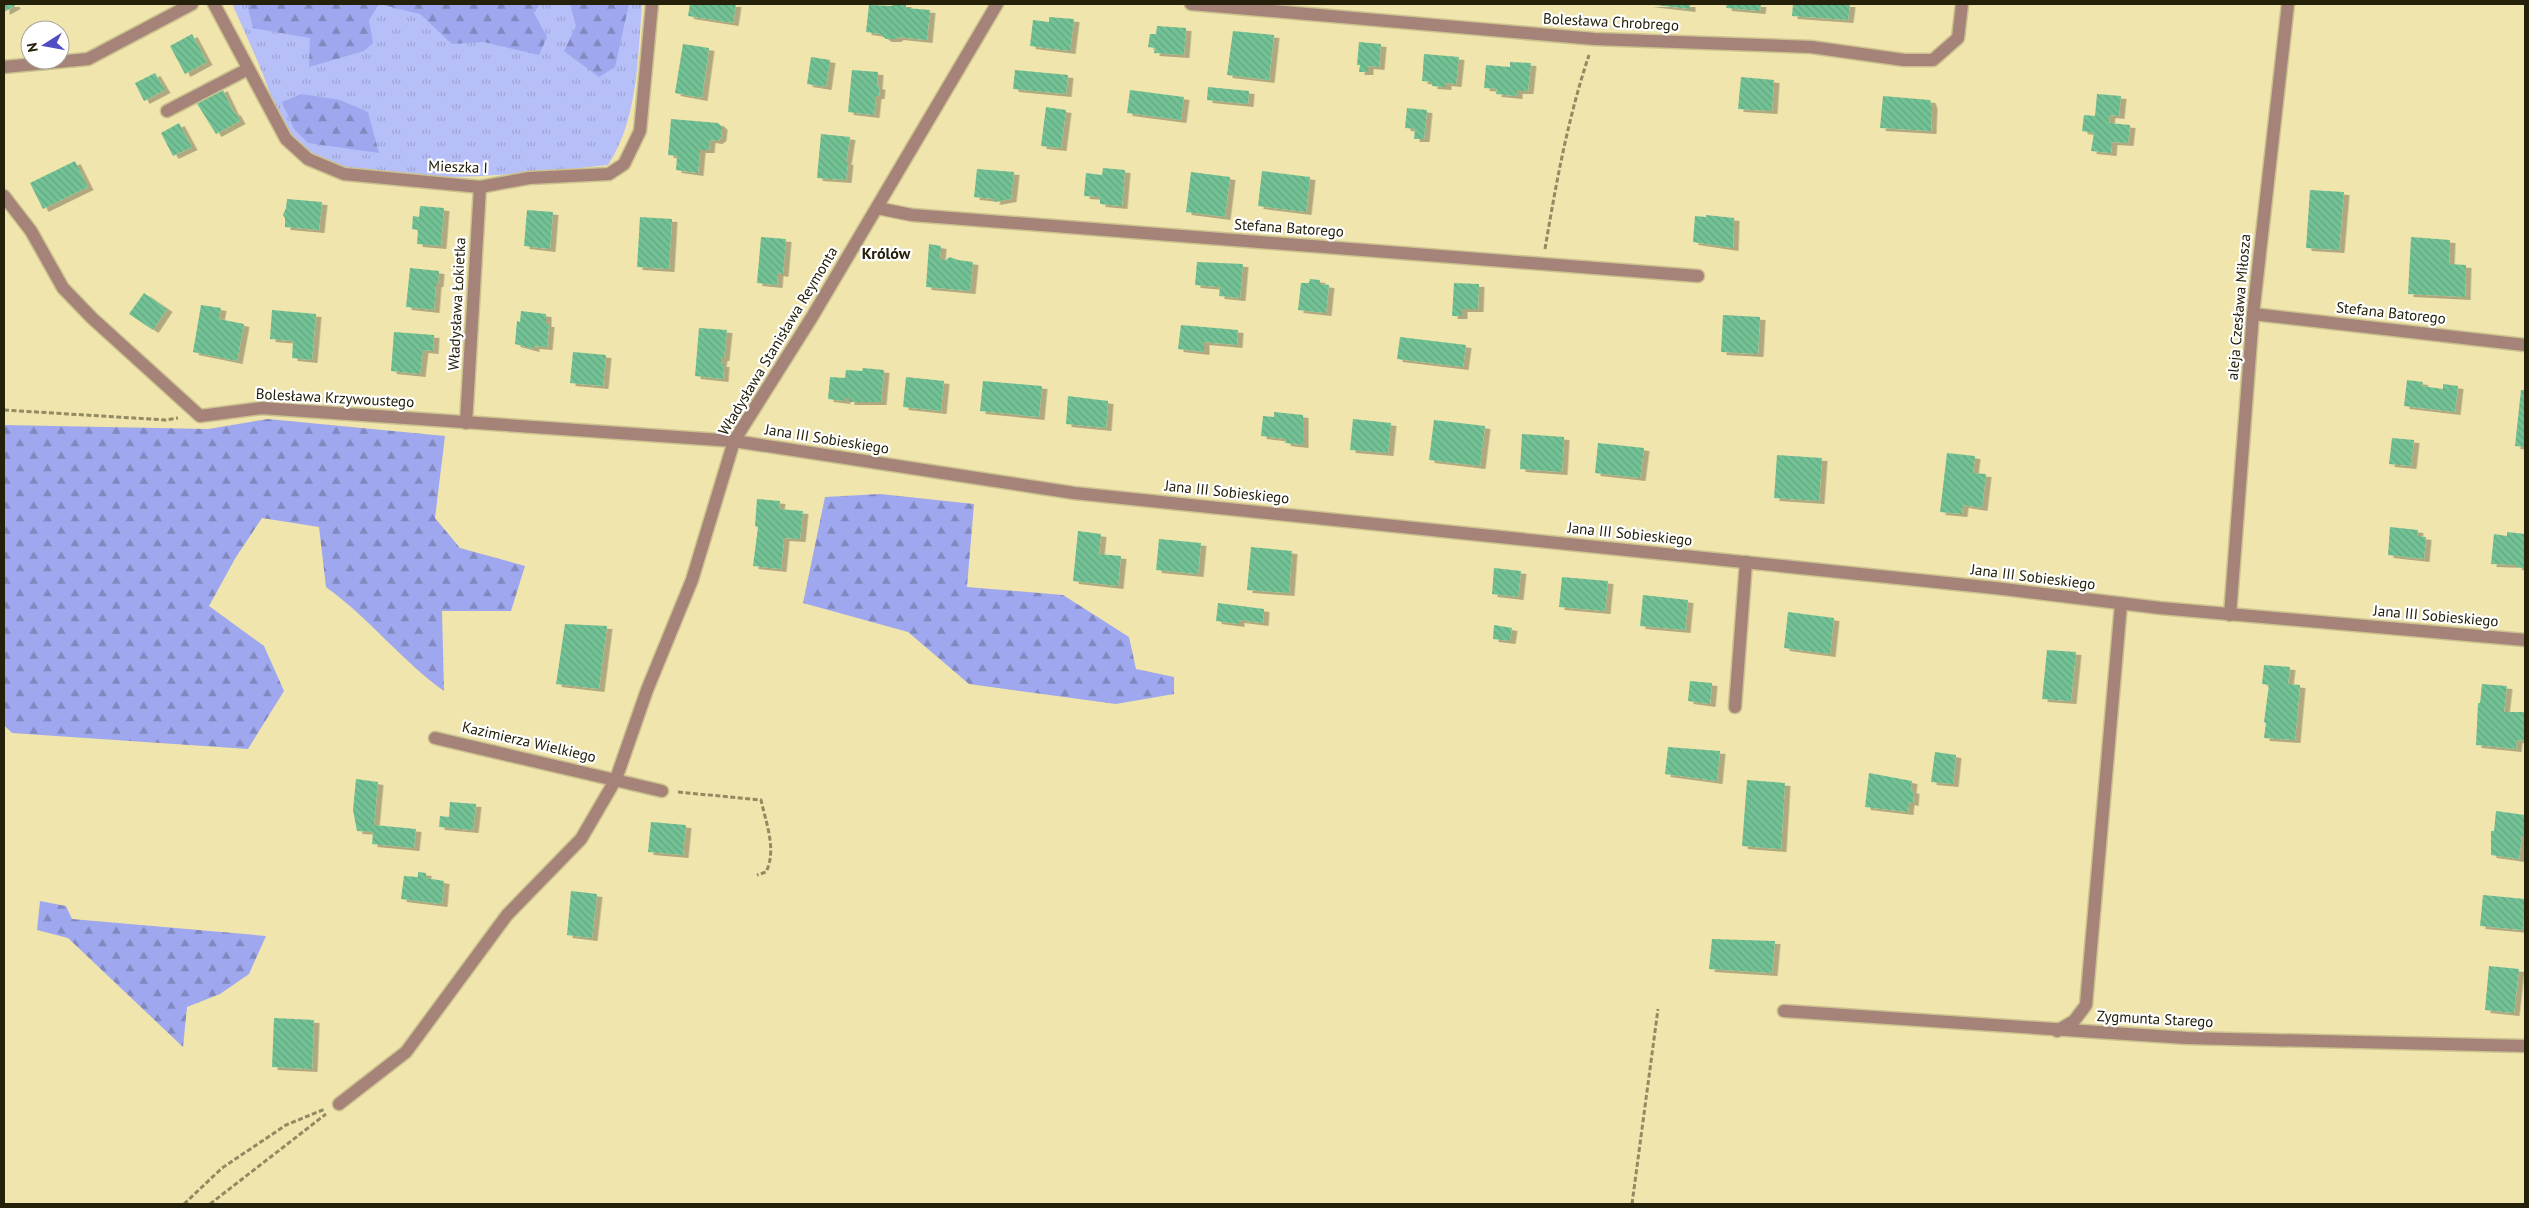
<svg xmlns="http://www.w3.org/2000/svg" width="2529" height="1208" font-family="'PT Sans',sans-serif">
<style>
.grass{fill:url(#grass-tufts)}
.forest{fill:url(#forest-firs)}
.building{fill:url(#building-back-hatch);filter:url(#shadow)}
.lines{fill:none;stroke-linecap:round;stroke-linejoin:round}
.minor-casing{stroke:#cbc28f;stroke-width:15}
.path{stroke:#928a61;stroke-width:3;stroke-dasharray:5 2.5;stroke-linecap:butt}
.minor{stroke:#a58378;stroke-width:12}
.labels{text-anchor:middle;stroke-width:4.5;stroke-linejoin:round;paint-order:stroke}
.street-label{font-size:15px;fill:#242009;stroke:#fff}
.neighbourhood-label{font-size:16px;font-weight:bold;fill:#242009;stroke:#fff}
</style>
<defs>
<pattern id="grass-tufts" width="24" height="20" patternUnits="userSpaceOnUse" patternTransform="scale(1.25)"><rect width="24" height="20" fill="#b7bff9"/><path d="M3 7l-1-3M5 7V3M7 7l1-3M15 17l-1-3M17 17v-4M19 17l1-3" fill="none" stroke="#9da4d4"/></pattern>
<pattern id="forest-firs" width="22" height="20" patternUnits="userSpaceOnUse" patternTransform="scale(1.25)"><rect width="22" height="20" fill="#9fa7ee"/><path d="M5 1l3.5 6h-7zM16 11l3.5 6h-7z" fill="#8188bf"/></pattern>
<pattern id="building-back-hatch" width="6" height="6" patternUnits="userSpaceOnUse" patternTransform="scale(1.25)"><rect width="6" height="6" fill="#72c296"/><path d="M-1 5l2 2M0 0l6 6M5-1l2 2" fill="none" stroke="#63a680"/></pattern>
<filter id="shadow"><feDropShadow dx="5.5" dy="3" stdDeviation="0" flood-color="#0004"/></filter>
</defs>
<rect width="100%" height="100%" fill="#f0e5ac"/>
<path class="grass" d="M 235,4 L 642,4 C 638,56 638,120 608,165 C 535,172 347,198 295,140 C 280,124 270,92 262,72 C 253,50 243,28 233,6 Z"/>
<g class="forest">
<polygon points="247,4 379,4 369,20 373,43 364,51 309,67 310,38 253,28"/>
<polygon points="379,4 540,4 534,13 547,37 539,55 484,42 452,44 420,14"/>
<polygon points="570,4 629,4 615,67 599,77 564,51 576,26"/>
<polygon points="302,94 340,100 368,112 379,153 308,143 294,129 282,102"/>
<path d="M 268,419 L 445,436 L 435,518 L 460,548 L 525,566 L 511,611 L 442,611 L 444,691 C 402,661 369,618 326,587 L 319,527 L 262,518 L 236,557 L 209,606 L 264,646 L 284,691 L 248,749 L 12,733 L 4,725 L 4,425 L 208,429 Z"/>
<polygon points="880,494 974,504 967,587 1063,595 1129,637 1136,669 1174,677 1174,694 1116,704 969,684 908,632 803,603 825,497"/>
<polygon points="40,901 66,906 72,919 266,936 249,974 220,994 187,1007 183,1047 68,938 37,930"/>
</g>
<g class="building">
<polygon points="4,4 14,4 15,6 4,12"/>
<polygon points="690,4 736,4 733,23 688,16"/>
<polygon points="893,4 906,4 906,8 930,10 927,40 898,37 896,39 886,39 880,34 866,32 869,5 892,6"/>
<polygon points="1647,4 1690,4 1690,9"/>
<polygon points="1727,4 1761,4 1760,11 1726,8"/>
<polygon points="1793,4 1850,4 1848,20 1792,16"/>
<polygon points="1049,17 1074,19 1070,51 1030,46 1033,20 1049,22"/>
<polygon points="1157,26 1186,28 1184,55 1154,53 1155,48 1148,47 1150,34 1156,34"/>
<polygon points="1233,31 1274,35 1269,80 1227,75"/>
<polygon points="192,34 207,62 185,74 170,46"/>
<polygon points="1359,42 1381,44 1379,67 1368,66 1368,72 1359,72 1360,65 1357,65"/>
<polygon points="683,44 709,48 702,98 675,93"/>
<polygon points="1424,54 1459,57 1456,84 1446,83 1446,87 1432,86 1432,82 1422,81"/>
<polygon points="811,57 830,60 826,87 807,84"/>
<polygon points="1510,62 1531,63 1528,91 1517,91 1517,96 1496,94 1497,89 1484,88 1486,65 1510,67"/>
<polygon points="852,70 878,72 877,86 880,87 879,96 876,96 874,115 848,112"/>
<polygon points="1015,70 1068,75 1066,94 1013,89"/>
<polygon points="155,73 165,90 144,101 135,83"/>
<polygon points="1741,77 1774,80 1772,111 1738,109"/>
<polygon points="1208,87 1249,91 1248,104 1207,100"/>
<polygon points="222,88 234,113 235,112 240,121 216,134 196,102"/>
<polygon points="1130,90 1184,97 1181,120 1127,113"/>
<polygon points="2097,94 2121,96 2119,116 2110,115 2109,123 2130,125 2128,143 2112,142 2111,153 2091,151 2094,133 2082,131 2084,115 2095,116"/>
<polygon points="1883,96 1930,100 1932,106 1931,131 1880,128"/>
<polygon points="1046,107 1066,110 1061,148 1041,146"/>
<polygon points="1407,108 1427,110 1424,139 1414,139 1415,129 1405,128"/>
<polygon points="671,119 718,123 722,127 721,138 717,141 710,140 709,150 700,150 698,173 676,170 677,156 668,155"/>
<polygon points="179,123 192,147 173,156 161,133"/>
<polygon points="821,134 850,137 846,162 848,162 846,180 817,178"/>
<polygon points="75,161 88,187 43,209 30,183"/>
<polygon points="1103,168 1125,170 1122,206 1100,204 1100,197 1084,196 1086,173 1102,175"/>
<polygon points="977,169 1014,172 1011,199 994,202 995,199 974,197"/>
<polygon points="1262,171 1310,177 1306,212 1258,206"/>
<polygon points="1191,172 1230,177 1225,217 1186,212"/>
<polygon points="2310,190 2344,192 2339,250 2306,248"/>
<polygon points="287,199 322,202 319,230 285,227 285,218 283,215 286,208"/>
<polygon points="420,206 444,208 441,246 417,244 418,230 412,229 413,216 419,217"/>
<polygon points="527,210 553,212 550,249 524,246"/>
<polygon points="1706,215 1734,218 1733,248 1693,242 1695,216 1706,217"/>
<polygon points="640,217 672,219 669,269 637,267"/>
<polygon points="761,237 786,239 783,274 778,273 777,285 757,283"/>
<polygon points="2411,237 2450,240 2449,264 2466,265 2465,297 2408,294"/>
<polygon points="929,244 941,246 940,259 946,260 950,257 958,260 973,262 970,291 926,287"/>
<polygon points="1197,262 1243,264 1240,298 1219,296 1220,287 1195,285"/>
<polygon points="410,268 439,271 438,284 436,284 434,310 406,307"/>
<polygon points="1310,279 1320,280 1320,284 1329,285 1326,313 1298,310 1301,283 1309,283"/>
<polygon points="1454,283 1479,284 1478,309 1462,309 1462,316 1452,316"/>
<polygon points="144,293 167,309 153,330 129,314"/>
<polygon points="201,305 221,308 219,319 244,324 237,361 193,352"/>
<polygon points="272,310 316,314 312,360 292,358 293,341 270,339"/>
<polygon points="521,311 546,314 546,324 549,324 547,347 534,346 534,349 515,344 517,321 520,322"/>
<polygon points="1723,315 1760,317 1758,354 1721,352"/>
<polygon points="1181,325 1238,330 1237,345 1204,342 1204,352 1178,349"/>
<polygon points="699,328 727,330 724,358 722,358 721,364 724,364 723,379 695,376"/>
<polygon points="394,332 434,335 433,351 423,350 420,374 391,371"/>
<polygon points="1400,337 1466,345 1463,367 1397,359"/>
<polygon points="573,352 606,355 603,386 570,383"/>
<polygon points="863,368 884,370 881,402 849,402 849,398 845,398 845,401 828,399 830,377 845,378 846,370 862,371"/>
<polygon points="906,377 944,381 941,411 903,407"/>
<polygon points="2407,380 2423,382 2422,386 2443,389 2443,384 2458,386 2455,412 2404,406"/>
<polygon points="983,381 1042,386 1039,417 980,411"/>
<polygon points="2521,390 2525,390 2525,447 2515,446"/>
<polygon points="1068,396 1108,401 1106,428 1066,424"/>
<polygon points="1274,412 1303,415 1303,445 1285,443 1286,439 1261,436 1263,416 1274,417"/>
<polygon points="1353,419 1391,423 1388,453 1350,450"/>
<polygon points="1434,420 1485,426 1480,466 1429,460"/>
<polygon points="1522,434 1564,437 1562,472 1520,469"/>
<polygon points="2392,438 2414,440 2411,466 2389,464"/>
<polygon points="1598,443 1644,448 1640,478 1595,473"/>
<polygon points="1947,453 1975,456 1973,473 1986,474 1982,508 1963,505 1962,514 1940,512"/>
<polygon points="1777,455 1822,458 1819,501 1774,498"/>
<polygon points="757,499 780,501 779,509 803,511 800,539 784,538 781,569 753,566 758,527 755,526"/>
<polygon points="2390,527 2418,530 2417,536 2426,537 2424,559 2388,555"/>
<polygon points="1078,531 1101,534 1099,554 1121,556 1118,586 1073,581"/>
<polygon points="2507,532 2525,534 2525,568 2516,567 2517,565 2491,564 2494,534 2507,536"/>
<polygon points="1159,539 1201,543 1198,574 1156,570"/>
<polygon points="1251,547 1292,551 1289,593 1247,590"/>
<polygon points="1494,568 1521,571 1518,597 1492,594"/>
<polygon points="1562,577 1608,581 1605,611 1559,607"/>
<polygon points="1643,595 1688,600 1685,630 1640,626"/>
<polygon points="1218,603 1264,609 1263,623 1239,620 1239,624 1216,621"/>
<polygon points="1788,612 1834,618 1830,654 1784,648"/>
<polygon points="565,624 607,626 599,689 556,684"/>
<polygon points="1494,625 1512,628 1510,641 1493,639"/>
<polygon points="2047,650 2076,652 2071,701 2042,699"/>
<polygon points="2264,665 2290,667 2288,684 2300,685 2295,740 2264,738 2266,723 2264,722 2269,685 2262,684"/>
<polygon points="1690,681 1712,683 1710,704 1688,701"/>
<polygon points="2482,684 2507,686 2504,712 2525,712 2525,741 2517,740 2516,749 2476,745 2478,703 2480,703"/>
<polygon points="1668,747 1720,751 1717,781 1665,774"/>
<polygon points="1935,752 1956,755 1953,784 1931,782"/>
<polygon points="1869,773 1912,781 1911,790 1914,791 1913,803 1909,802 1908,812 1865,807"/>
<polygon points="356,779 378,782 374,825 416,829 414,848 372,844 373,832 357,831 353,810"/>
<polygon points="1747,780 1785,783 1781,849 1742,846"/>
<polygon points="450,802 476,804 473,830 439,827 440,816 449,817"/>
<polygon points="2496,811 2525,815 2525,837 2522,836 2519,859 2491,855 2491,831 2494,831"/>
<polygon points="651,822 686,825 683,855 648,852"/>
<polygon points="418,872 426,873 426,878 444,881 442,904 401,899 404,876 418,877"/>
<polygon points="571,891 597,894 592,938 567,935"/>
<polygon points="2483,895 2525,899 2523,930 2480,926"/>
<polygon points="1712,939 1775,941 1772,973 1709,969"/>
<polygon points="2489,966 2519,969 2514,1013 2485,1010"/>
<polygon points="274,1018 314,1020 312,1069 272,1067"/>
</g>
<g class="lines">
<defs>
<g id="minor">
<polyline points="214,4 286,139 308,159 344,174 480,187 529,178 609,174 624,164 640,131 652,4"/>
<polyline points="1191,4 1595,39 1811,47 1904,60 1933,60 1958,38 1962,4"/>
<polyline points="4,67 88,59 192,4"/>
<polyline points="167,111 248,69"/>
<polyline points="4,196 31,231 63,288 92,318 200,416 262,408 734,441 1074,493 1995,588 2160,608 2525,640"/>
<polyline points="877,208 912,215 1698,276"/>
<polyline points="2253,314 2525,345"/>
<polyline points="466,423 480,187"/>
<polyline points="2230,615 2253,314 2288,4"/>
<polyline points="1735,707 1746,562"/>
<polyline points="435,738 662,791"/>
<polyline points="1784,1011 2187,1038 2525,1046"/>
<polyline points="2057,1031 2074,1021 2086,1005 2121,604"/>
<polyline points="339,1104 406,1052 507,915 581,839 616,779 647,690 692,580 734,441 812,317 997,4"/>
</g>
</defs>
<use href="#minor" class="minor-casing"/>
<g class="path">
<path d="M 1545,249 C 1556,183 1568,118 1589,55"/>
<polyline points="4,410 166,420 178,418"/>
<path d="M 678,792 L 761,800 C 766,823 777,850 766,872 L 757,875"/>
<polyline points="184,1204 222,1168 286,1125 325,1109"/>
<polyline points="210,1204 326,1114"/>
<polyline points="1632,1204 1658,1009"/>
</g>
<use href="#minor" class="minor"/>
</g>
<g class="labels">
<g class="street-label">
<text transform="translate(1611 22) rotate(3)" y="5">Bolesława Chrobrego</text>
<text transform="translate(458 167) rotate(2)" y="5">Mieszka I</text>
<text transform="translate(1289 228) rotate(4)" y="5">Stefana Batorego</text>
<text transform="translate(457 304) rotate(-87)" y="5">Władysława Łokietka</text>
<text transform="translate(2239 307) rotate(-85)" y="5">aleja Czesława Miłosza</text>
<text transform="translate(2391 313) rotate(6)" y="5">Stefana Batorego</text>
<text transform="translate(778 341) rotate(-59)" y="5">Władysława Stanisława Reymonta</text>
<text transform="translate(335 398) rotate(3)" y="5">Bolesława Krzywoustego</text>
<text transform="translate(827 439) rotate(9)" y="5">Jana III Sobieskiego</text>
<text transform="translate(1227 492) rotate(6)" y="5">Jana III Sobieskiego</text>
<text transform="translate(1630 534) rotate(6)" y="5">Jana III Sobieskiego</text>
<text transform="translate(2033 577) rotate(7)" y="5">Jana III Sobieskiego</text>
<text transform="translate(2436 616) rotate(5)" y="5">Jana III Sobieskiego</text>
<text transform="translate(529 742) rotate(13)" y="5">Kazimierza Wielkiego</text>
<text transform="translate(2155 1019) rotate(3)" y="5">Zygmunta Starego</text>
</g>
<g class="neighbourhood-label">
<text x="886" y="259">Królów</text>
</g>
</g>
<rect width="2529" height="1208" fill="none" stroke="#242009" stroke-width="10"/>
<g transform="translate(45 45) rotate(259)"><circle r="24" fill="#ffffff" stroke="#a7a69d"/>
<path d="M0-4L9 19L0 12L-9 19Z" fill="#514ec5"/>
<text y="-8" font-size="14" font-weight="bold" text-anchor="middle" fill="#242009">N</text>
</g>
</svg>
